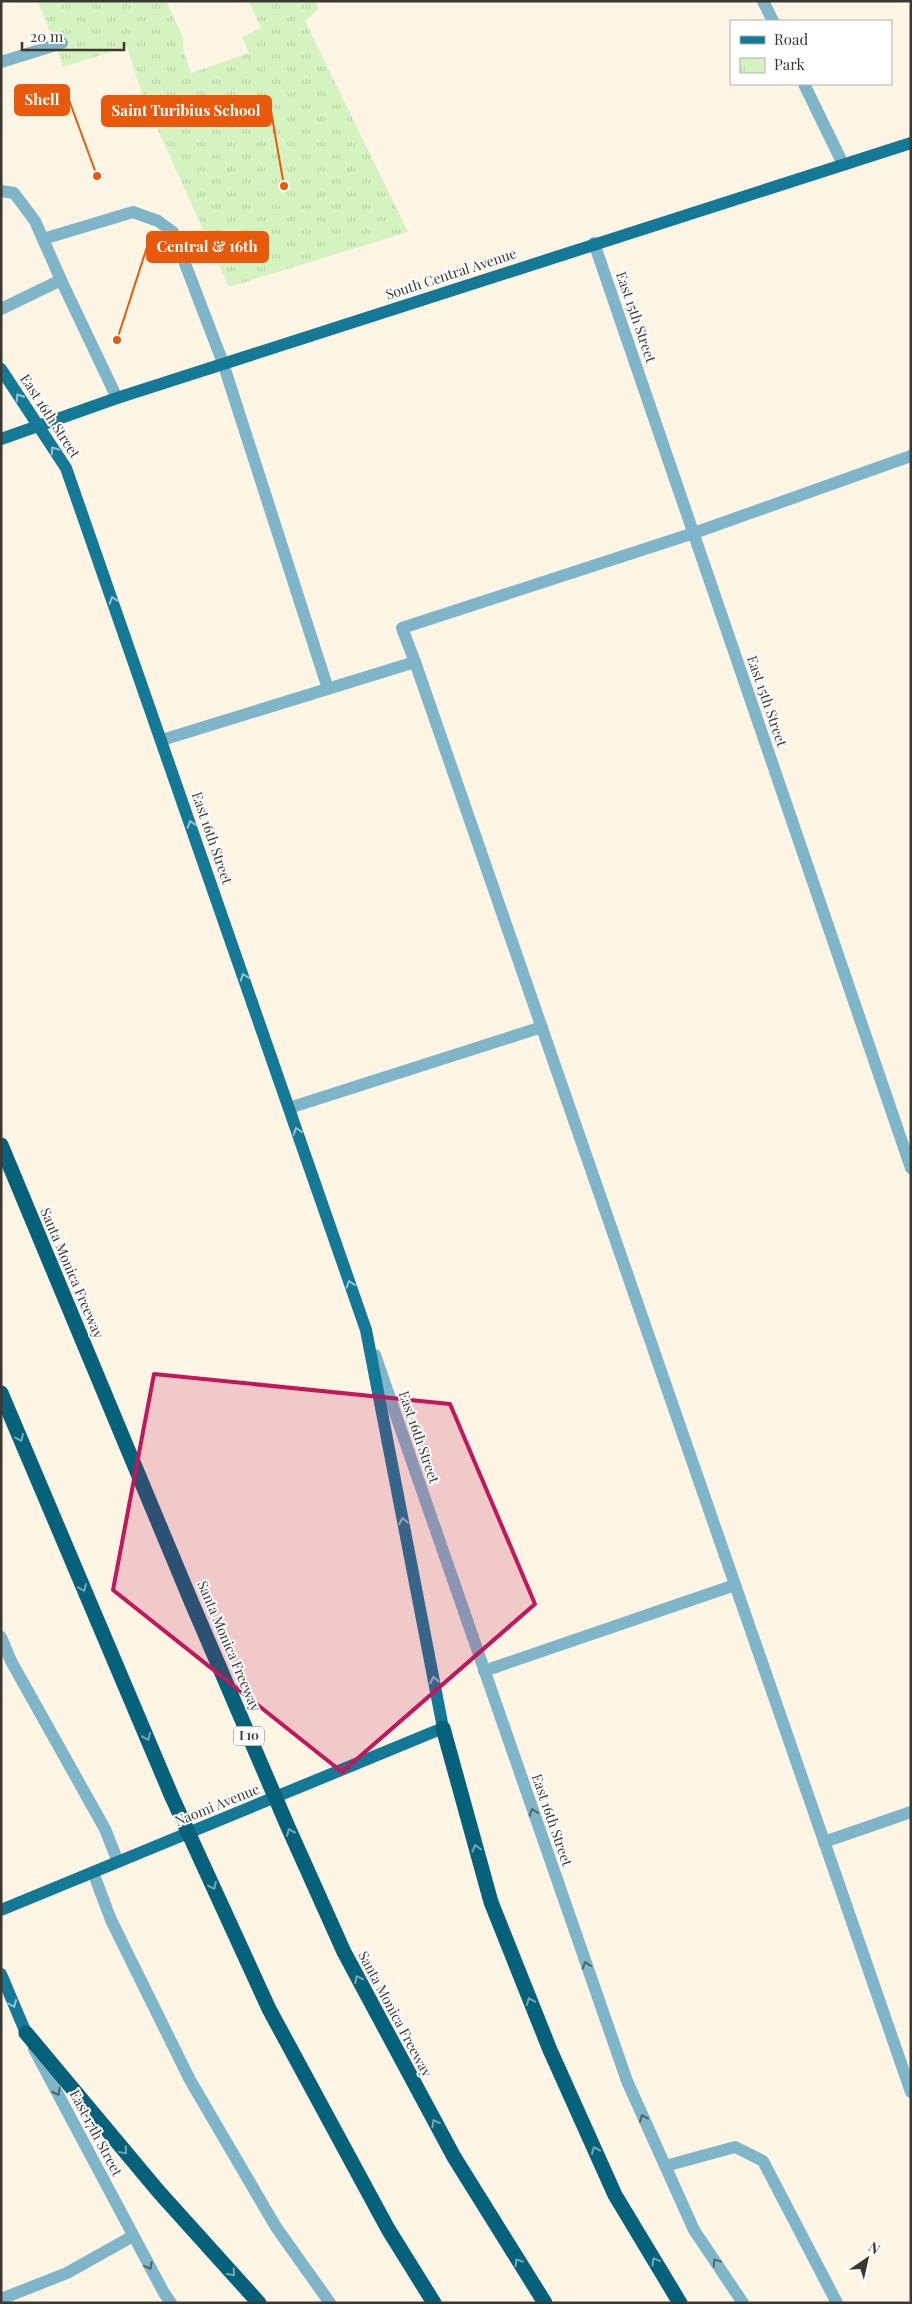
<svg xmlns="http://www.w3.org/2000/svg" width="912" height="2304" font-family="'Playfair Display',serif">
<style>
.park{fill:url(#park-tufts)}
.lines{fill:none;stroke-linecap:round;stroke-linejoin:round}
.minor{stroke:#7fb5c9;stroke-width:12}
.major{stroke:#147996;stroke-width:12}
.highway{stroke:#06617a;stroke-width:15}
.highway-bridge{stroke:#06617a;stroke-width:15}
.oneway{stroke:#95c3d0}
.oneway2{stroke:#76a8b6}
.oneway3{stroke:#536466}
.marked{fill:#c2185b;fill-opacity:0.2;stroke:#c2185b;stroke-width:4;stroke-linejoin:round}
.labels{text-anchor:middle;stroke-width:4;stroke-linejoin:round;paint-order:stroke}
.shield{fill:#fff;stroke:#76746f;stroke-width:1}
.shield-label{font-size:12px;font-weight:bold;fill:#3b3831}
.street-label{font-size:14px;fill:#3b3831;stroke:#fff}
.leader{fill:none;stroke:#e8590c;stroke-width:2}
.callout-dot{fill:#e8590c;stroke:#fff;stroke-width:2}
.callout{fill:#e8590c;stroke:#e8590c;stroke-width:2}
.callout-label{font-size:15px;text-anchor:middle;font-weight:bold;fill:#fff}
</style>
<defs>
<pattern id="park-tufts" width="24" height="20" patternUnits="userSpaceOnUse" patternTransform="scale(1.25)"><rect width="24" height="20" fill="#d5f3c1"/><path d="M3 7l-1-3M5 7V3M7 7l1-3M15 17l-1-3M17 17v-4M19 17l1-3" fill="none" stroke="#b8d1a6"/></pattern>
</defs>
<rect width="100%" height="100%" fill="#fef5e5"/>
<polygon class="park" points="38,1 166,1 183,37 184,52 191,73 249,53 242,37 261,28 249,1 315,1 319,8 305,21 408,232 229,287 143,97 127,47 63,67"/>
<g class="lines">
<g class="minor">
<polyline points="763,1 773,21"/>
<polyline points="1,62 62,43"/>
<polyline points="804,84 843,164"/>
<polyline points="1,191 14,193 35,221 61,280 1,309"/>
<polyline points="43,239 133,212 158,221 173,232 223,363 328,689"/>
<polyline points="594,243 911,1168"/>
<polyline points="61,280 117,398"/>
<polyline points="415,662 402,628 694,533 911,456"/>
<polyline points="162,740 415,662 911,2092"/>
<polyline points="289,1108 542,1027"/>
<polyline points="375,1355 627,2081 694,2230 743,2303"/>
<polyline points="1,1637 11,1661 105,1829 118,1862"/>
<polyline points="484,1671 735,1585"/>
<polyline points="824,1842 911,1812"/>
<polyline points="93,1872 111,1920 190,2080 276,2227 330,2303"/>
<polyline points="34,2049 164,2293 171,2303"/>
<polyline points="665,2166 735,2147 763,2161 837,2303"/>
<polyline points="1,2299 67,2273 133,2236"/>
</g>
<g class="major">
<polyline points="1,369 66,468 366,1330 443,1728 1,1910"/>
<polyline points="1,439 117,398 911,143"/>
<polyline points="1,1974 26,2033"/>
</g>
<g class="highway">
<polyline points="443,1728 491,1902 550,2050 615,2195 680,2303"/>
<polyline points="26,2033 159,2192 259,2303"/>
</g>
<g class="highway-bridge">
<polyline points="1,1145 191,1601 288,1827 344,1952 454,2157 545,2303"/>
<polyline points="1,1393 172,1797 269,2009 388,2229 434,2303"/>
</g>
</g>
<defs><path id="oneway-chevron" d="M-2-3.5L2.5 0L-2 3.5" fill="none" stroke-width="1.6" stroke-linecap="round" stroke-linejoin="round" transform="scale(1.25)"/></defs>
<g class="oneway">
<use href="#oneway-chevron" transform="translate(19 397) rotate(-122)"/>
<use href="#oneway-chevron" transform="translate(54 450) rotate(-124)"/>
<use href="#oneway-chevron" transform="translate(113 600) rotate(-109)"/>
<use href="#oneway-chevron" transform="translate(191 824) rotate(-109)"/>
<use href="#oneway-chevron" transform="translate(244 977) rotate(-109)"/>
<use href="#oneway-chevron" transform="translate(297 1131) rotate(-109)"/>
<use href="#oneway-chevron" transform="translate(350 1284) rotate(-109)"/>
<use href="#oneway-chevron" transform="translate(403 1521) rotate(-101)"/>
<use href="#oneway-chevron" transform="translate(434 1680) rotate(-101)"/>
<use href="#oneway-chevron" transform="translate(13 2004) rotate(68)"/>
</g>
<g class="oneway2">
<use href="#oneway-chevron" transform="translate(20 1438) rotate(67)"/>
<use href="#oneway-chevron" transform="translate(83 1588) rotate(67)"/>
<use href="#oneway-chevron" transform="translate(147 1737) rotate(67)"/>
<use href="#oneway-chevron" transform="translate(290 1832) rotate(-114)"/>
<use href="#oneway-chevron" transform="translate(476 1848) rotate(-105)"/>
<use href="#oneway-chevron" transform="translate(213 1886) rotate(65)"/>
<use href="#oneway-chevron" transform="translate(358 1979) rotate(-117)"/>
<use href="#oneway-chevron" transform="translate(530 2001) rotate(-112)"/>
<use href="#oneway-chevron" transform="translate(435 2123) rotate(-119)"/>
<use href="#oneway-chevron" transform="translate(595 2150) rotate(-114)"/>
<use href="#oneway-chevron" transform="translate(124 2151) rotate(50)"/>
<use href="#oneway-chevron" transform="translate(655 2261) rotate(-121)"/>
<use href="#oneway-chevron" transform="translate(518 2262) rotate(-122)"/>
<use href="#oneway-chevron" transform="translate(232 2273) rotate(48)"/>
</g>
<g class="oneway3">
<use href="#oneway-chevron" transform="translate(533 1812) rotate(-109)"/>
<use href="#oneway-chevron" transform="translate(586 1965) rotate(-109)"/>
<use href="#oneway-chevron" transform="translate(57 2092) rotate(62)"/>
<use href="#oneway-chevron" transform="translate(643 2118) rotate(-114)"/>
<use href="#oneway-chevron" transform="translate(716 2262) rotate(-124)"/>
<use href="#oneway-chevron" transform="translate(149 2266) rotate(62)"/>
</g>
<path class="marked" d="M 154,1374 L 450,1404 L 535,1604 L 342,1772 L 113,1590 Z"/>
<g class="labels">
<rect class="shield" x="234" y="1726.5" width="30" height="19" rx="4"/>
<g class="shield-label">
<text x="249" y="1740">I 10</text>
</g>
<g class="street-label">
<text transform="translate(451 274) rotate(-18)" y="5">South Central Avenue</text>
<text transform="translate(636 317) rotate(71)" y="5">East 15th Street</text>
<text transform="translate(50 416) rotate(57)" y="5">East 16th Street</text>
<text transform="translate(767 701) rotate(71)" y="5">East 15th Street</text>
<text transform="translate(212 838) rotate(71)" y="5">East 16th Street</text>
<text transform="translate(72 1273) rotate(67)" y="5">Santa Monica Freeway</text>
<text transform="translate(419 1437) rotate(71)" y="5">East 16th Street</text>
<text transform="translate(229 1646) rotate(67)" y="5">Santa Monica Freeway</text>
<text transform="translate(217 1805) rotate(-22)" y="5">Naomi Avenue</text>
<text transform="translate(552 1820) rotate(71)" y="5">East 16th Street</text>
<text transform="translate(395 2014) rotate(62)" y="5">Santa Monica Freeway</text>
<text transform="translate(96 2133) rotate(62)" y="5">East 17th Street</text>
</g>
</g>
<path class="leader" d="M97 176L69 100M284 186L271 111M117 340L147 247"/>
<g class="callout-dot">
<circle cx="97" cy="176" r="5"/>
<circle cx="284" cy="186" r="5"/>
<circle cx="117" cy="340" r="5"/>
</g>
<g class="callout">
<rect x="15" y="85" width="54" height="30" rx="5"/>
<rect x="102" y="96" width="169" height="30" rx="5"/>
<rect x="147" y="232" width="121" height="30" rx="5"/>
</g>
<g class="callout-label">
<text x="42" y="105">Shell</text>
<text x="186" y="116">Saint Turibius School</text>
<text x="207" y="252">Central &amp; 16th</text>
</g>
<rect width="912" height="2304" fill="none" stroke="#3b3831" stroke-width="5"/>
<rect x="730" y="20" width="162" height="65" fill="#ffffff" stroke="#b1afad"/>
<rect x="740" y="36" width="25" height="8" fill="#147996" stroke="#b1afad"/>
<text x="774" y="45" font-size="15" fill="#3b3831">Road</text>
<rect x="740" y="58" width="25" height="15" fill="url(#park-tufts)" stroke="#b1afad"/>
<text x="774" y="70" font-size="15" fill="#3b3831">Park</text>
<g transform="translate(867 2259) rotate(34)" stroke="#ffffff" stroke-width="4" paint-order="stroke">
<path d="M0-4L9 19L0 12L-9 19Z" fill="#3b3831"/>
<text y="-8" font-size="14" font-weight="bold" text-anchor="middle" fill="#3b3831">N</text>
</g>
<path d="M22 42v8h102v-8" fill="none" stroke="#3b3831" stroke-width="2.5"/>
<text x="30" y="42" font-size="15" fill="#3b3831" stroke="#ffffff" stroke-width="4" paint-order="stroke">20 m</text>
</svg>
